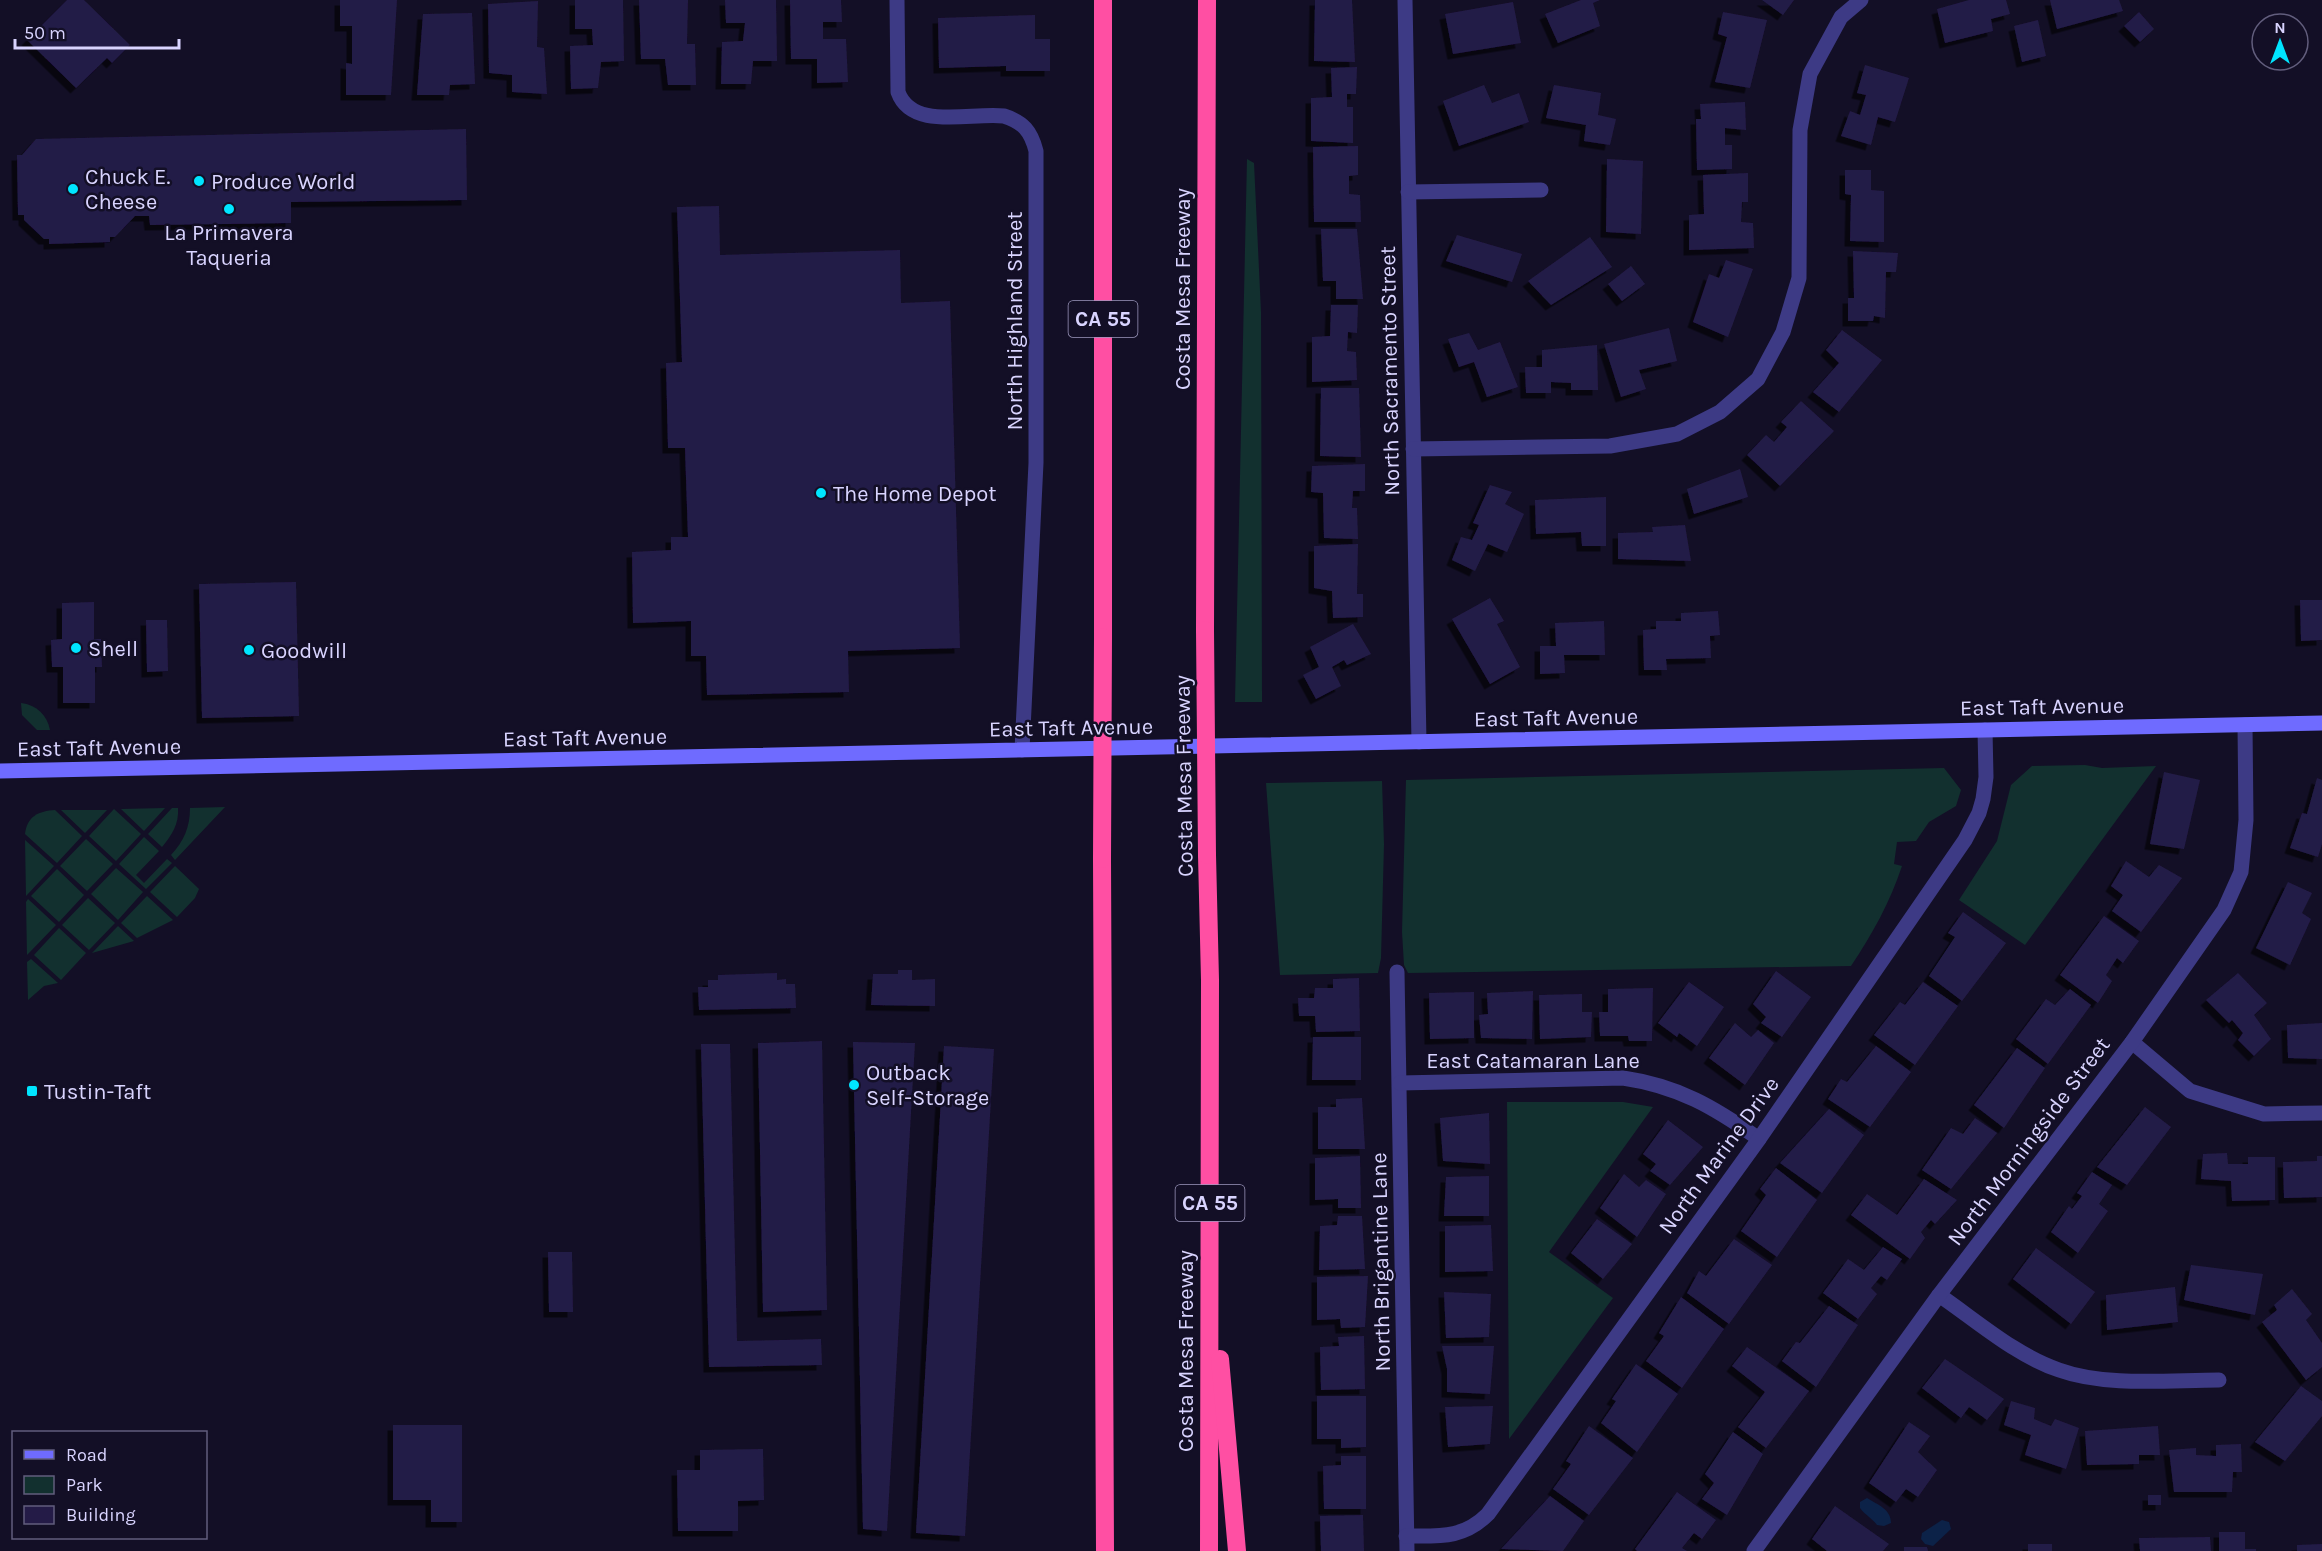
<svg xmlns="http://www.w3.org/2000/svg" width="2322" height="1551" font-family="Karla,sans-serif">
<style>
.green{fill:#12302f}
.water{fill:#0c2248}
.building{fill:#241b47;filter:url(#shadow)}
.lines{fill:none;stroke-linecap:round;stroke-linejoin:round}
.street{stroke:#3d3a85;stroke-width:15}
.secondary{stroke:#6f6bff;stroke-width:15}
.highway{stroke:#ff4fa3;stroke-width:18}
.highway-bridge{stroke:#ff4fa3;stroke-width:18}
.poi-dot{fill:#00e5ff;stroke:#130f26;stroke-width:2}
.labels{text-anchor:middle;stroke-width:5;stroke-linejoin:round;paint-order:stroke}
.shield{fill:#130f26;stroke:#9e99be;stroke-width:1.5}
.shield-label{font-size:21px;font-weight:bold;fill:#d9d4ff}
.poi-label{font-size:22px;fill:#d9d4ff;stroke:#130f26;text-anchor:start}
.street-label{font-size:22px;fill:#d9d4ff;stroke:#130f26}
</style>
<defs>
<filter id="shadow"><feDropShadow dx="-5.5" dy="5.5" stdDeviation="0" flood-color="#0009"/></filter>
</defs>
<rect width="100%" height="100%" fill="#130f26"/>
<g class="green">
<polygon points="1247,159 1254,163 1261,312 1262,702 1235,702"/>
<path d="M 21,703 C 37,705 47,715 50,730 L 37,730 L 22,715 Z"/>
<polygon points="2085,765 2102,768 2156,766 2025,945 1959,900 1997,841 2011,785 2032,766"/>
<path d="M 1944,768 L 1961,790 L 1956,806 L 1929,822 L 1916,841 L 1897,842 L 1894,864 L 1902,866 C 1890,902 1873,933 1851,966 L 1408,973 L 1404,965 L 1402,932 L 1406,780 Z"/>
<polygon points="1382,781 1384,844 1381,958 1378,973 1280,975 1266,783"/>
<path d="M 225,807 L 175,860 L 171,855 C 184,841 190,827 190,808 Z"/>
<polygon points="165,808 144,831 121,809"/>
<path d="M 172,808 L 178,808 C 179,824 172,835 162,847 L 148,834 Z"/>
<polygon points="114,809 141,834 116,861 89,836"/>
<path d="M 55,810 L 82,836 L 57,863 L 25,834 C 27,816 39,811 55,810 Z"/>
<polygon points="61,810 107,810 85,833"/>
<polygon points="144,837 159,851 136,875 144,883 167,859 172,863 146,889 119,864"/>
<polygon points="86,839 113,864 87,891 60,866"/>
<polygon points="25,840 54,866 26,896"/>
<polygon points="175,866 199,889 195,898 177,917 150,892"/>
<polygon points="116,868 143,892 118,920 91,894"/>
<polygon points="57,869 84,895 59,922 31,896"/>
<polygon points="147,896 173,920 137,938 121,923"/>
<polygon points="88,898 115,923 89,950 62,925"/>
<polygon points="28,899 56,925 27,955 26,902"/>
<polygon points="118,926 134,941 92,953"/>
<polygon points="59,928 86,953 61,980 34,955"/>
<polygon points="31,959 58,983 44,986 28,1000 27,962"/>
<polygon points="1507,1102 1623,1102 1653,1107 1549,1252 1613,1298 1509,1439"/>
</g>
<g class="water">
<path d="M 1867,1498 C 1878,1505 1891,1509 1891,1523 L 1884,1526 L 1877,1525 C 1872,1518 1865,1515 1860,1508 L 1860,1502 Z"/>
<polygon points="1942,1520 1949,1522 1951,1529 1933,1546 1925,1544 1921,1539 1922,1533"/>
</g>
<g class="building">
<polygon points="67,0 84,0 130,45 112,63 107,58 76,88 27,40"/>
<polygon points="340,0 397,0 391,95 346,95 346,63 352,64 352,26 340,26"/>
<polygon points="575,0 623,0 624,61 601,62 598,88 571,89 570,46 593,45 592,29 575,29"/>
<polygon points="639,0 688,0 687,44 695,44 696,85 668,85 665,59 641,59"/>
<polygon points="725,0 776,0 777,61 753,61 751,84 721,84 722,42 743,41 745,23 726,23"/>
<polygon points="790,0 841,0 842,22 823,22 823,39 846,39 848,82 817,83 817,59 791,59"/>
<polygon points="1315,0 1352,0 1355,62 1314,61"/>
<polygon points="1581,0 1600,0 1593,3 1600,26 1558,43 1545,14"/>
<polygon points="1762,0 1794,0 1783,15"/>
<polygon points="1969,0 2006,0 2010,14 1991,19 1993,31 1945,43 1937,9"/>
<polygon points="2050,0 2119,0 2123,11 2057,29"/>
<polygon points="538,1 537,47 544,48 547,94 512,92 512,75 489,73 488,4"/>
<polygon points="1513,2 1521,43 1453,54 1445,14"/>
<polygon points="1723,12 1767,20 1750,88 1715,82 1727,37 1718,34"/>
<polygon points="2139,12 2154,29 2140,42 2124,26"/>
<polygon points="472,13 475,84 450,85 449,95 417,95 423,14"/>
<polygon points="1035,15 1035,39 1050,39 1050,71 1006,71 1006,66 939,68 938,18"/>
<polygon points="2038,20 2046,56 2022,62 2014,26"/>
<polygon points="1865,65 1909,78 1895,122 1878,117 1871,145 1841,136 1850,111 1860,115 1866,95 1857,93"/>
<polygon points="1357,67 1356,94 1347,94 1347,107 1353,107 1353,143 1311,141 1311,98 1332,97 1331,68"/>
<polygon points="1484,85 1492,103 1519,93 1529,122 1459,146 1443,101"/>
<polygon points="1554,85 1601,93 1598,115 1616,119 1610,145 1584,141 1586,125 1546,118"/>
<polygon points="1745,102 1746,130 1725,128 1725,145 1732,145 1732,169 1697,170 1696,119 1701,119 1700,104"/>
<polygon points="466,129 467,200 291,202 291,223 150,225 149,216 135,216 115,237 110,237 110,242 49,244 49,239 44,239 24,220 24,215 18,215 17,155 22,155 36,139"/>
<polygon points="1358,146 1358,175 1349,176 1349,194 1360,195 1361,222 1314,222 1313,147"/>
<polygon points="1607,159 1643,161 1641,234 1606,232"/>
<polygon points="1845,170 1871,170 1871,190 1884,191 1884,242 1850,241 1851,195 1845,194"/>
<polygon points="1748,173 1748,202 1742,202 1741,222 1753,223 1754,248 1689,250 1689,215 1704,214 1703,175"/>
<polygon points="719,206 720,255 900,250 901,303 950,301 960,648 848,651 849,692 707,695 706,656 691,656 691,621 633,623 632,552 671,550 671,537 688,537 685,448 668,448 666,363 682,362 677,207"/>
<polygon points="1321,229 1357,229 1363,299 1336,299 1336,281 1323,281"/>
<polygon points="1457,235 1522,254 1512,282 1446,261"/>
<polygon points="1590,237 1612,267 1551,305 1528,281"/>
<polygon points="1853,251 1898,253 1896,272 1886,272 1885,318 1874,316 1873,321 1848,321 1848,298 1854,298"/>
<polygon points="1726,260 1753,269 1728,337 1693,322 1709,274 1719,278"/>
<polygon points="1631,266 1645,284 1622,301 1608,284"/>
<polygon points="1331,305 1358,305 1357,333 1348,332 1347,351 1356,352 1357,380 1312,382 1312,337 1330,336"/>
<polygon points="1669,328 1677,361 1639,370 1646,389 1621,397 1604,344"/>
<polygon points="1842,330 1882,360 1839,412 1813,392 1839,363 1826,350"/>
<polygon points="1469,333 1478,350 1500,342 1518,387 1487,397 1474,362 1459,367 1448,339"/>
<polygon points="1597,345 1598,390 1571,390 1571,383 1551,382 1551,393 1526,393 1525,367 1542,367 1542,350"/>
<polygon points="1321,388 1359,388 1361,457 1320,456"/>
<polygon points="1801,401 1834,431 1780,486 1747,455 1766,435 1774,442 1787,427 1781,422"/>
<polygon points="1365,464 1365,491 1353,491 1352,508 1357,508 1358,539 1324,538 1323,493 1311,492 1312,466"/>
<polygon points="1740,469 1748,497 1694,514 1687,489"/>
<polygon points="1490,485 1512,492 1505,504 1524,514 1507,552 1488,544 1475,571 1452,560 1461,537 1472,540 1479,525 1473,523"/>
<polygon points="1606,497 1606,546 1582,546 1581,532 1536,534 1535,500"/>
<polygon points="1685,525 1691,561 1618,559 1618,533 1653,532 1652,527"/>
<polygon points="1358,544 1357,594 1363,594 1363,617 1333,618 1332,591 1314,588 1314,546"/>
<polygon points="296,582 299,716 202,718 199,584"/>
<polygon points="1490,598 1504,621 1497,624 1520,667 1490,684 1452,619"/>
<polygon points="2300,600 2322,600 2322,640 2301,641"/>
<polygon points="94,602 94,639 101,639 102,667 95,667 95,703 63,703 63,667 52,667 51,640 62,639 62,603"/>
<polygon points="1718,611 1720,635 1710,636 1711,658 1666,659 1667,670 1644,670 1643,630 1656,629 1656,621 1681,621 1681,613"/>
<polygon points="146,620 167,620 168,671 147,672"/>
<polygon points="1604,621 1605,655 1564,655 1565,673 1540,674 1540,646 1556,646 1555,623"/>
<polygon points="1353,624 1371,654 1347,665 1344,660 1332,667 1341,686 1316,699 1303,675 1319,667 1310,647"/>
<polygon points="2164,772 2200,780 2184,849 2150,844"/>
<polygon points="2317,778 2322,780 2322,844 2318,857 2290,848 2302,813 2307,814"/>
<polygon points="2126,861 2149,877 2159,865 2182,878 2141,932 2112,911 2123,895 2111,886"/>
<polygon points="2288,882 2312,893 2302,913 2311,919 2290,965 2256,948"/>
<polygon points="1963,912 2006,943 1962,1001 1929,976 1955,937 1948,933"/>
<polygon points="2104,916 2139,941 2123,963 2117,958 2106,975 2112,981 2098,1003 2060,975"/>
<polygon points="898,970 912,970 912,980 935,979 935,1006 871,1005 873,974 898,974"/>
<polygon points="1776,971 1811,997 1782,1037 1761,1023 1766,1017 1753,1004"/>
<polygon points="777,973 777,980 786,979 786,984 795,984 796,1008 699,1010 698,987 708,987 708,980 718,980 718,975"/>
<polygon points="2238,973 2267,1003 2254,1015 2271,1039 2254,1056 2238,1040 2243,1033 2232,1020 2229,1023 2206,1000"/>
<polygon points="1359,978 1360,1031 1316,1032 1315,1016 1299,1016 1298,998 1314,998 1315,988 1333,988 1333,979"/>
<polygon points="1689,982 1724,1007 1697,1046 1679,1033 1677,1037 1658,1023"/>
<polygon points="1923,982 1958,1006 1915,1065 1874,1035 1900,1002 1905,1005"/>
<polygon points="1653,988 1652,1041 1629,1041 1628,1036 1600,1036 1599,1012 1608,1012 1608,989"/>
<polygon points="2070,989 2091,1005 2048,1064 2016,1039 2046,999 2055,1005"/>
<polygon points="1533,991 1532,1039 1481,1038 1479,1015 1488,1014 1487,993"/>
<polygon points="1474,992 1474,1038 1430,1039 1429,993"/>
<polygon points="1582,994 1582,1012 1592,1012 1591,1037 1540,1039 1539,995"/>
<polygon points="1735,1023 1751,1037 1758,1030 1774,1043 1745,1085 1709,1058"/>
<polygon points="2322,1023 2322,1059 2288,1058 2287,1025"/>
<polygon points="1313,1037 1361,1037 1361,1080 1312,1080"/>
<polygon points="822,1041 827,1310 763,1312 758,1043"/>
<polygon points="853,1042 915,1043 887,1531 863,1529"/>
<polygon points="701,1044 730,1044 737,1341 821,1339 822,1365 709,1367"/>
<polygon points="944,1046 994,1049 965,1536 916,1533"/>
<polygon points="1876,1046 1911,1072 1870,1127 1828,1099 1841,1079 1847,1082"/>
<polygon points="2017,1048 2045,1068 2004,1128 1974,1105"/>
<polygon points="1362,1098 1365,1149 1318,1149 1318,1107 1336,1107 1336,1099"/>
<polygon points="2145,1107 2171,1127 2127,1185 2097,1167"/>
<polygon points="1829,1109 1864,1135 1822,1193 1780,1163"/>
<polygon points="1489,1113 1490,1164 1443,1161 1440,1118"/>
<polygon points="1975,1118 1997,1133 1951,1189 1922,1170 1951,1128 1963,1134"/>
<polygon points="1668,1120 1703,1147 1670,1185 1650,1171 1656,1164 1643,1154"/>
<polygon points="2227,1153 2228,1164 2248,1164 2248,1157 2275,1157 2275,1200 2232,1201 2231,1181 2201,1179 2203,1154"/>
<polygon points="1360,1156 1361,1208 1338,1208 1338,1199 1315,1200 1315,1158"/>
<polygon points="2317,1156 2322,1156 2322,1197 2284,1198 2283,1162 2317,1161"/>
<polygon points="1776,1168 1817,1200 1777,1257 1741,1231 1766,1195 1760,1189"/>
<polygon points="2092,1172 2112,1185 2099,1204 2108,1211 2078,1253 2051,1232 2069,1206 2072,1209 2082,1196 2077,1193"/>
<polygon points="1624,1174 1639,1187 1646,1180 1666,1194 1637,1237 1600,1208"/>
<polygon points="1489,1176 1489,1216 1444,1216 1446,1177"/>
<polygon points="1924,1179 1957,1200 1935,1224 1931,1220 1921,1232 1925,1238 1910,1259 1851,1215 1867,1194 1897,1215"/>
<polygon points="1338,1216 1362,1216 1365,1269 1319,1270 1320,1226 1337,1225"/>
<polygon points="1597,1219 1632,1244 1603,1279 1571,1253"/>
<polygon points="1491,1225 1493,1271 1445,1272 1445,1226"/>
<polygon points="1734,1239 1772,1265 1729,1324 1687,1293 1699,1271 1706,1276"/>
<polygon points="1883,1247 1902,1259 1887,1280 1881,1276 1871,1288 1877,1294 1858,1319 1823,1293 1848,1259 1864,1270"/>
<polygon points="2036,1248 2095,1292 2071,1324 2013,1279"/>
<polygon points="548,1252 572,1252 573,1312 549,1312"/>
<polygon points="2191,1265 2263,1274 2255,1315 2184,1300"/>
<polygon points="1368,1276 1365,1327 1341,1328 1340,1319 1317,1320 1317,1277"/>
<polygon points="2175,1287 2178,1322 2107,1330 2106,1295"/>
<polygon points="2292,1289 2312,1314 2306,1320 2322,1343 2322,1367 2306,1380 2262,1322 2277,1310 2274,1305"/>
<polygon points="1444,1292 1491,1294 1489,1337 1446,1338"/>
<polygon points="1681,1297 1724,1329 1682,1388 1646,1361 1664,1336 1659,1333"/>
<polygon points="1829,1306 1858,1325 1816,1387 1782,1361 1796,1342 1800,1343"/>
<polygon points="1364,1336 1365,1389 1321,1390 1320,1347 1339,1346 1338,1337"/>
<polygon points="1442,1346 1494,1346 1490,1394 1447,1392 1447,1369"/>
<polygon points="1747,1347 1809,1391 1766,1448 1738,1427 1765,1392 1732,1366"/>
<polygon points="1945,1359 2004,1399 1987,1420 1969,1407 1961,1418 1922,1388"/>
<polygon points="1636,1364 1678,1394 1637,1452 1601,1423 1616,1401 1612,1399"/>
<polygon points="2301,1386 2322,1401 2322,1416 2285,1461 2255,1442"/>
<polygon points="1317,1396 1366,1396 1366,1447 1341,1448 1341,1439 1317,1439"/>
<polygon points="2011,1401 2035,1408 2034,1419 2051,1426 2055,1419 2079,1428 2066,1469 2025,1455 2031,1435 2004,1425"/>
<polygon points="1493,1406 1490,1444 1448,1447 1445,1407"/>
<polygon points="1909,1422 1930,1436 1918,1452 1937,1470 1918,1497 1906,1489 1896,1502 1869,1483"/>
<polygon points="393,1425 462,1425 462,1522 431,1522 431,1500 393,1500"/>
<polygon points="1589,1426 1633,1458 1589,1515 1553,1489 1571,1464 1566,1461"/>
<polygon points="2158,1426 2160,1455 2139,1455 2139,1464 2087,1465 2085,1431"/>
<polygon points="1733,1432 1763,1454 1727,1515 1702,1499 1714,1483 1705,1474"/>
<polygon points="2241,1444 2242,1472 2233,1472 2232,1492 2174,1492 2169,1450 2196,1448 2196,1455 2216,1456 2216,1445"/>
<polygon points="763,1449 764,1500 738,1501 738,1531 678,1531 677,1470 700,1470 700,1450"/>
<polygon points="1341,1456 1366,1456 1366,1509 1324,1509 1323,1466 1341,1465"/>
<polygon points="1677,1492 1716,1520 1702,1539 1694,1533 1682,1548 1687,1551 1637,1551 1635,1549"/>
<rect x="2148" y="1495" width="13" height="10"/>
<polygon points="1550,1496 1584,1521 1563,1551 1501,1549"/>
<polygon points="1835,1506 1889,1544 1883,1551 1827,1551 1812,1539"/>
<polygon points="1363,1515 1364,1551 1321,1551 1320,1516"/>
<polygon points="2219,1532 2245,1532 2245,1549 2256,1549 2256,1551 2219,1551"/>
<polygon points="2210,1537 2211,1551 2140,1551 2139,1538"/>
<rect x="2028" y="1544" width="24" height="7"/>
<polygon points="2322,1544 2322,1551 2297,1551 2297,1545"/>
<polygon points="1904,1547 1927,1547 1928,1551 1904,1551"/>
</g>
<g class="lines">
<g class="street">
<path d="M 897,0 L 898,92 C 912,131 971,112 1004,116 C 1023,122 1031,131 1036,151 L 1036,463 L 1022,750"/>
<polyline points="1405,0 1419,742"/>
<polyline points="1408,192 1541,190"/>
<polyline points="1413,449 1610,446 1677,434 1720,412 1758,379 1783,332 1799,278 1800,130 1810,74 1841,17 1861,0"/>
<polyline points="1397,972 1407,1551"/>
<polyline points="2132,1042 2190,1091 2264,1114 2322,1113"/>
<path d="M 1400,1083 L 1623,1078 C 1678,1086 1714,1107 1759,1139"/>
<path d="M 1939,1295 C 1977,1321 2015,1355 2059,1370 C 2106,1387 2169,1380 2219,1380"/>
<path d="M 1406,1536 C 1439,1536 1463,1539 1488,1514 L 1759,1139 L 1965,840 L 1979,813 L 1983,799 L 1986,777 L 1985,730"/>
<polyline points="1754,1551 1939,1295 2132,1042 2224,910 2241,872 2246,820 2245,725"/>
</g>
<polyline class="secondary" points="0,771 2322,723"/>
<g class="highway">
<polyline points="1103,0 1103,637"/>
<polyline points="1205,630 1207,0"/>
<polyline points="1207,855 1210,980 1209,1551"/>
<polyline points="1102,859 1105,1551"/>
<polyline points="1220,1359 1237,1551"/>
</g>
<g class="highway-bridge">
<polyline points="1205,630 1207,855"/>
<polyline points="1102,859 1103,637"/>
</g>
</g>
<g class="poi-dot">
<circle cx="199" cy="181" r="6"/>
<circle cx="73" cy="189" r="6"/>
<circle cx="229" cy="209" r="6"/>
<circle cx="821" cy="493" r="6"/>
<circle cx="76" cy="648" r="6"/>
<circle cx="249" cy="650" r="6"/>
<circle cx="854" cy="1085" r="6"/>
<rect x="26" y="1085" width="12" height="12" rx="3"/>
</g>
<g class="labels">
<g class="shield">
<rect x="1068.5" y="301" width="69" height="36" rx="4.5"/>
<rect x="1175.5" y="1185" width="69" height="36" rx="4.5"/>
</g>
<g class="shield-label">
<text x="1103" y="326">CA 55</text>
<text x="1210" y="1210">CA 55</text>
</g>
<g class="poi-label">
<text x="85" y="184">Chuck E.<tspan x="85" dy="25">Cheese</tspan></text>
<text x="211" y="189">Produce World</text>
<text x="229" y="240" text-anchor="middle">La Primavera<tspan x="229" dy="25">Taqueria</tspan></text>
<text x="833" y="501">The Home Depot</text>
<text x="88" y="656">Shell</text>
<text x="261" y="658">Goodwill</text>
<text x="866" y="1080">Outback<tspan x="866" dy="25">Self-Storage</tspan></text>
<text x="44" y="1099">Tustin-Taft</text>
</g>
<g class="street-label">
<text transform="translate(1182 289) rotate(-90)" y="8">Costa Mesa Freeway</text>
<text transform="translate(1014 321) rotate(-90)" y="8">North Highland Street</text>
<text transform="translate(1389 371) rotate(-91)" y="8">North Sacramento Street</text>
<text transform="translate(2042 706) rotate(-1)" y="8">East Taft Avenue</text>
<text transform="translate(1556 717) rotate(-1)" y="8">East Taft Avenue</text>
<text transform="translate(1071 727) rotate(-1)" y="8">East Taft Avenue</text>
<text transform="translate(585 737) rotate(-1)" y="8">East Taft Avenue</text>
<text transform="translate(99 747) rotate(-1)" y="8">East Taft Avenue</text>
<text transform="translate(1183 776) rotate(-91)" y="8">Costa Mesa Freeway</text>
<text x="1533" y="1068">East Catamaran Lane</text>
<text transform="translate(2028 1141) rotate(-53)" y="8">North Morningside Street</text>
<text transform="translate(1718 1155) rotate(-54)" y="8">North Marine Drive</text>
<text transform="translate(1380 1262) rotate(-91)" y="8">North Brigantine Lane</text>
<text transform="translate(1185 1351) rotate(-90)" y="8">Costa Mesa Freeway</text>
</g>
</g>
<rect x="12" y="1431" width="195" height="108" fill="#130f26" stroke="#625e7d" stroke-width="1.5"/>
<rect x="24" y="1450" width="30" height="9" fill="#6f6bff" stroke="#625e7d" stroke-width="1.5"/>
<text x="66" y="1461" font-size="18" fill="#d9d4ff">Road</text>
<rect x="24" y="1476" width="30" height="18" fill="#12302f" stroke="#625e7d" stroke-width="1.5"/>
<text x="66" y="1491" font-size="18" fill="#d9d4ff">Park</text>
<rect x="24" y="1506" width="30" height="18" fill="#241b47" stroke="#625e7d" stroke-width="1.5"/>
<text x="66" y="1521" font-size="18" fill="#d9d4ff">Building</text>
<g transform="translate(2280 42)"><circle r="28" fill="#130f26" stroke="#625e7d" stroke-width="1.5"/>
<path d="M0-4.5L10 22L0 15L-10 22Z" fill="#00e5ff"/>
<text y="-9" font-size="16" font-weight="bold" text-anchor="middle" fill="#d9d4ff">N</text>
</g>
<path d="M15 39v9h164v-9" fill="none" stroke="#d9d4ff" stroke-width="3"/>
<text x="24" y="39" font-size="18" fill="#d9d4ff" stroke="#130f26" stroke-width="4.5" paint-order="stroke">50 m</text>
</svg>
